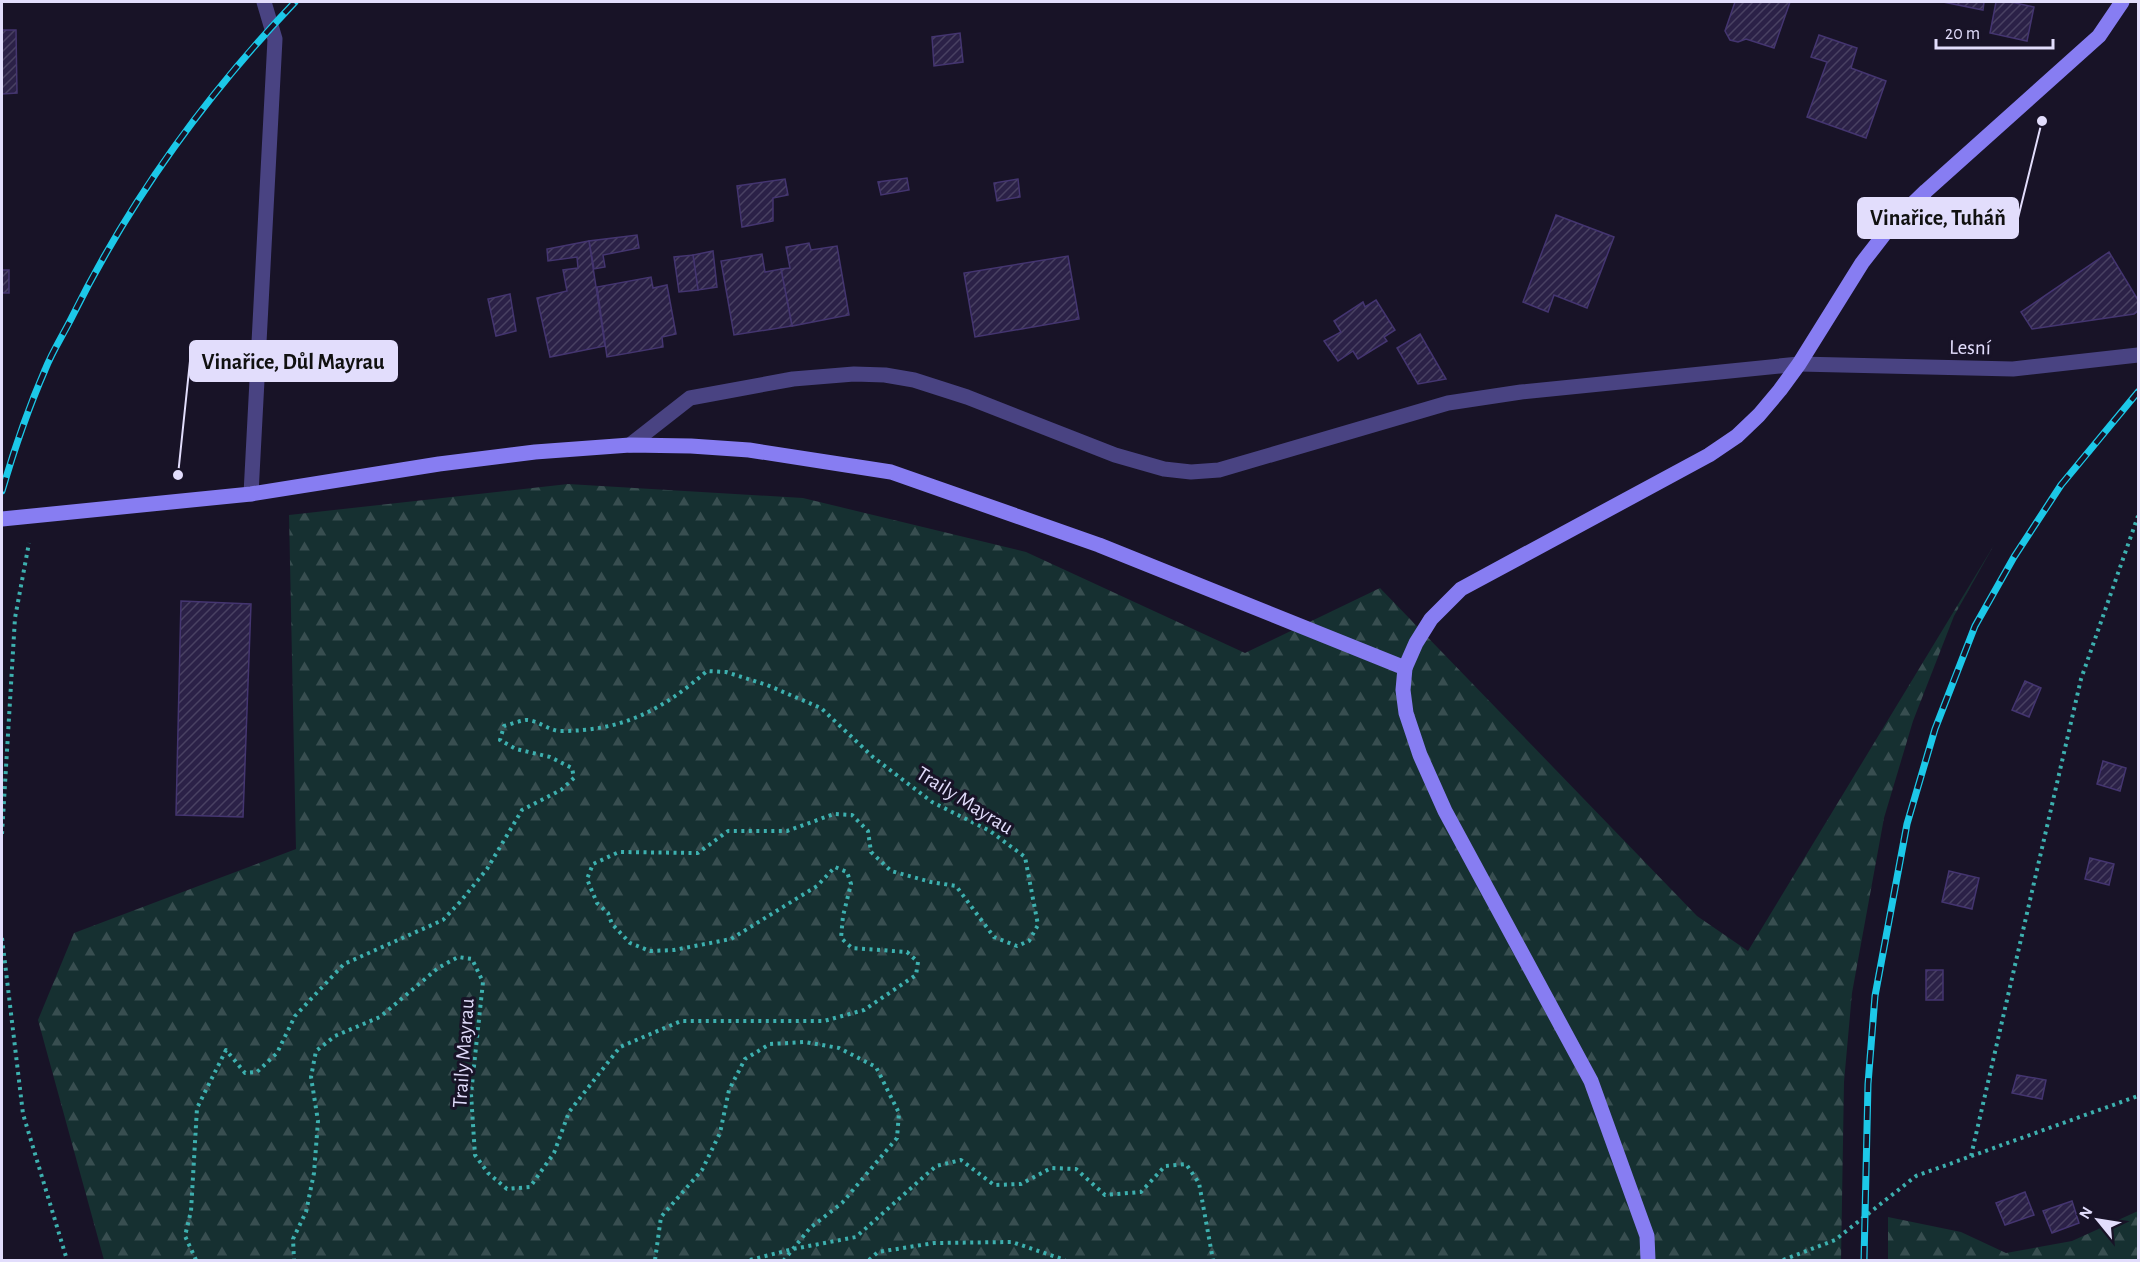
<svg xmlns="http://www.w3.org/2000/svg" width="2140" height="1262" font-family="'Alegreya Sans',sans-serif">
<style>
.forest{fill:url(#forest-firs)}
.building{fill:url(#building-hatch);stroke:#443570;stroke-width:1.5}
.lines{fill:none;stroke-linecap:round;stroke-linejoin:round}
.path{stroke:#3db0af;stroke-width:4;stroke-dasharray:3 4.5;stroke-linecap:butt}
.lane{stroke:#494382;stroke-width:15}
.street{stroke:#494382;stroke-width:15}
.secondary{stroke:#877df2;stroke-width:15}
.rail-casing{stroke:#1cc8e8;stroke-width:7}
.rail{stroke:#181327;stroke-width:4.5;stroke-dasharray:14;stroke-linecap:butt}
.labels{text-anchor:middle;stroke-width:6;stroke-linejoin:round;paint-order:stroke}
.street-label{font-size:21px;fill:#e2ddfc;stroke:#181327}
.leader{fill:none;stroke:#e2ddfc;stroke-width:2}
.callout-dot{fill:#e2ddfc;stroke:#181327;stroke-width:2}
.callout{fill:#e2ddfc;stroke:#e2ddfc;stroke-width:2}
.callout-label{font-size:22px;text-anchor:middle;font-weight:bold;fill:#111}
</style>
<defs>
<pattern id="forest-firs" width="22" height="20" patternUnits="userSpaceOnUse" patternTransform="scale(1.5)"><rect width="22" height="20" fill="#163031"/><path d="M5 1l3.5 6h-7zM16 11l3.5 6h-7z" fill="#384e50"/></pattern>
<pattern id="building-hatch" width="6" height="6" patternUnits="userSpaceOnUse" patternTransform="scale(1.5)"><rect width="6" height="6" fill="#2b2147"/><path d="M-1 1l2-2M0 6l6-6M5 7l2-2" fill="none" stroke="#494162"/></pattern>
</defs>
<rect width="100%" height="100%" fill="#181327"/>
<g class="forest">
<polygon points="568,484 803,498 1026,552 1245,653 1380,588 1697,916 1748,951 1994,545 1954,616 1913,721 1884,818 1852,993 1844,1082 1841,1260 104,1260 38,1020 74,933 296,849 289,515"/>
<polygon points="2138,1211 2138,1260 1888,1260 1888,1217 1961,1232 2006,1253 2072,1241"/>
</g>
<g class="building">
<polygon points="1735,2 1790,2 1774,48 1746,39 1738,42 1730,40 1725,31"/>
<polygon points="1943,2 1984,2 1983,10"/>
<polygon points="1996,2 2011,2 2034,7 2027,41 1990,33"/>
<polygon points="2,30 16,30 17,93 2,94"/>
<polygon points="960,33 963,62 934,66 932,37"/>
<polygon points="1819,35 1857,48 1851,68 1886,81 1866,138 1807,117 1827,62 1811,57"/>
<polygon points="907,178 909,190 881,195 878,182"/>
<polygon points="785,179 788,195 773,198 773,221 742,227 737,186"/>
<polygon points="1018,179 1020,197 997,201 994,183"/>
<polygon points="1556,215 1614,237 1587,308 1554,295 1548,312 1523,302"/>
<polygon points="637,235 639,248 603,255 605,267 594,269 589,241"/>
<polygon points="589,241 605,346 550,357 537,298 567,291 563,270 578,268 577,257 548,261 547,249"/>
<polygon points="809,243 811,250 837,246 849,315 792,326 781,269 790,268 786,247"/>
<polygon points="713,251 717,287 698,290 693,255"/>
<polygon points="2109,252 2138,300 2138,311 2134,314 2032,329 2021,312"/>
<polygon points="762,254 765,272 781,269 792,326 734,335 721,261"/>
<polygon points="693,255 698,290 679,292 674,257"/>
<polygon points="1068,256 1079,319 975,337 964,273"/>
<rect x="2" y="270" width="7" height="23"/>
<polygon points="651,277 653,288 667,285 676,334 662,337 663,347 607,357 597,287"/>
<polygon points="510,294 516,331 496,336 488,299"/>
<polygon points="1376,300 1395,330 1384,337 1387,341 1358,359 1353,351 1338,361 1324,341 1341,332 1334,321 1363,302 1365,307"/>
<polygon points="1420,334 1446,379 1418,384 1397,348"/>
<polygon points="181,601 251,604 243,817 176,815"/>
<polygon points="2025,681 2041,688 2029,717 2012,710"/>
<polygon points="2103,761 2126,768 2120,791 2097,784"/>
<polygon points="2090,858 2114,864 2109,885 2085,879"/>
<polygon points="1949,871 1979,878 1972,909 1942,902"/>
<rect x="1926" y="970" width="17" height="30"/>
<polygon points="2017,1075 2046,1080 2042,1099 2012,1093"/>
<polygon points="2025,1192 2034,1215 2005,1225 1996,1203"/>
<polygon points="2072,1201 2079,1223 2052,1233 2043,1211"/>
</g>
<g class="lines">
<g class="path">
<polyline points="2,834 15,618 29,543"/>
<polyline points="2,938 23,1114 67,1260"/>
<polyline points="1971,1156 2081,679 2138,516"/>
<path d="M 196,1260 L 185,1236 L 191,1211 L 197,1108 L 226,1050 L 245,1073 L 257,1072 L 277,1053 L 295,1016 L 344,964 L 443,920 L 460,902 L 487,869 L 522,810 L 561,790 L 574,778 L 572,768 L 550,757 L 516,749 L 500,740 L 504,726 C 511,724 519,721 526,720 C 538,720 549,731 561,731 C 623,731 662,710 707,671 L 726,672 L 767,685 L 821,708 L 873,757 L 932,802 L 990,831 L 1025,857 L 1038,925 L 1029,941 L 1017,946 L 994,937 L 956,886 L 931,882 L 891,871 L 871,852 L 868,831 L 852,815 L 834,814 L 787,831 L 728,831 L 698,853 L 619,852 L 593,864 L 587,879 L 597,903 L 608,913 L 612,924 L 630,943 L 650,951 L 674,950 L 731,939 L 817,886 L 835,867 L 847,872 L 851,884 L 843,916 L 841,938 L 852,948 L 907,952 L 918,962 L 916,975 L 864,1010 L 824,1021 L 681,1021 L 620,1047 L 569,1112 L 554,1153 L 530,1187 L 507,1189 L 488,1173 L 475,1155 L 471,1094 L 483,982 L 472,959 L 458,957 L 438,968 L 380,1017 L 335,1036 L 316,1051 L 311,1077 L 318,1121 L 314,1173 L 306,1212 L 293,1239 L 294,1260"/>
<polyline points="655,1260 661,1217 702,1170 720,1133 729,1090 745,1059 770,1044 805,1042 839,1048 876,1067 899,1113 897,1138 842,1203 810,1228 784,1260"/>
<polyline points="750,1260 793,1249 856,1237 936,1166 961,1160 994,1185 1021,1184 1051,1168 1076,1169 1105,1195 1141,1192 1165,1166 1186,1164 1199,1183 1213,1260"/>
<polyline points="869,1260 878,1252 934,1243 1012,1242 1065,1260"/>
<polyline points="1783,1260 1835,1240 1916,1176 2138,1096"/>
</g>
<g class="lane">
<polyline points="630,445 690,398 793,379 854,374 885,375 914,380 967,397 1115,455 1164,469 1191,472 1219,470 1448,403 1521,392 1799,364"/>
<polyline points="251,494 275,39 264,2"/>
</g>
<polyline class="street" points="1799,364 2013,369 2138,355"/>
<g class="secondary">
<polyline points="2,519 251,494 439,464 535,452 630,445 691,446 749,450 891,472 1099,545 1405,668"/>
<polyline points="1648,1260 1647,1236 1591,1081 1445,811 1420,755 1406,713 1403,690 1405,668 1416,643 1431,619 1461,589 1709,455 1737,436 1759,415 1780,390 1799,364 1862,263 1893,223 1926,191 2099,36 2122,2"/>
</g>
<defs>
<g id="rail">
<path d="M 2,491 C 14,450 28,409 45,370 C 52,352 63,335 72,317 C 130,200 205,96 295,2"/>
<polyline points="1864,1260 1868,1084 1875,996 1907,824 1935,729 1975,626 2014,557 2061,485 2138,392"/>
</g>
</defs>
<use href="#rail" class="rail-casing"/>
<use href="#rail" class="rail"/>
</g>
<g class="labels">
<g class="street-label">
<text transform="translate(1970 347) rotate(1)" y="7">Lesní</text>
<text transform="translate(965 800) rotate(32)" y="7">Traily Mayrau</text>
<text transform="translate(463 1053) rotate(-86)" y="7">Traily Mayrau</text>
</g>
</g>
<path class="leader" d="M2042 121L2018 218M178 475L190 361"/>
<g class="callout-dot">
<circle cx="2042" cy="121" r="6"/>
<circle cx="178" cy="475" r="6"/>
</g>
<g class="callout">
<rect x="1858" y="198" width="160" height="40" rx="6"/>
<rect x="190" y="341" width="207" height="40" rx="6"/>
</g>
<g class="callout-label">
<text x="1938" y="225">Vinařice, Tuháň</text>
<text x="293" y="369">Vinařice, Důl Mayrau</text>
</g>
<rect width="2140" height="1262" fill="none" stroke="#e2ddfc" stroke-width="6"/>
<g transform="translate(2098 1220) rotate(300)" stroke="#181327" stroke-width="4.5" paint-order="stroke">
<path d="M0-4.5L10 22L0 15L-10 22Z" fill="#e2ddfc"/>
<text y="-9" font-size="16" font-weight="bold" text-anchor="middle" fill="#e2ddfc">N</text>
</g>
<path d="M1936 39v9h117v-9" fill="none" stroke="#e2ddfc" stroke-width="3"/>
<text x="1945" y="39" font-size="18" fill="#e2ddfc" stroke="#181327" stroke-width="4.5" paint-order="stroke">20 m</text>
</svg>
